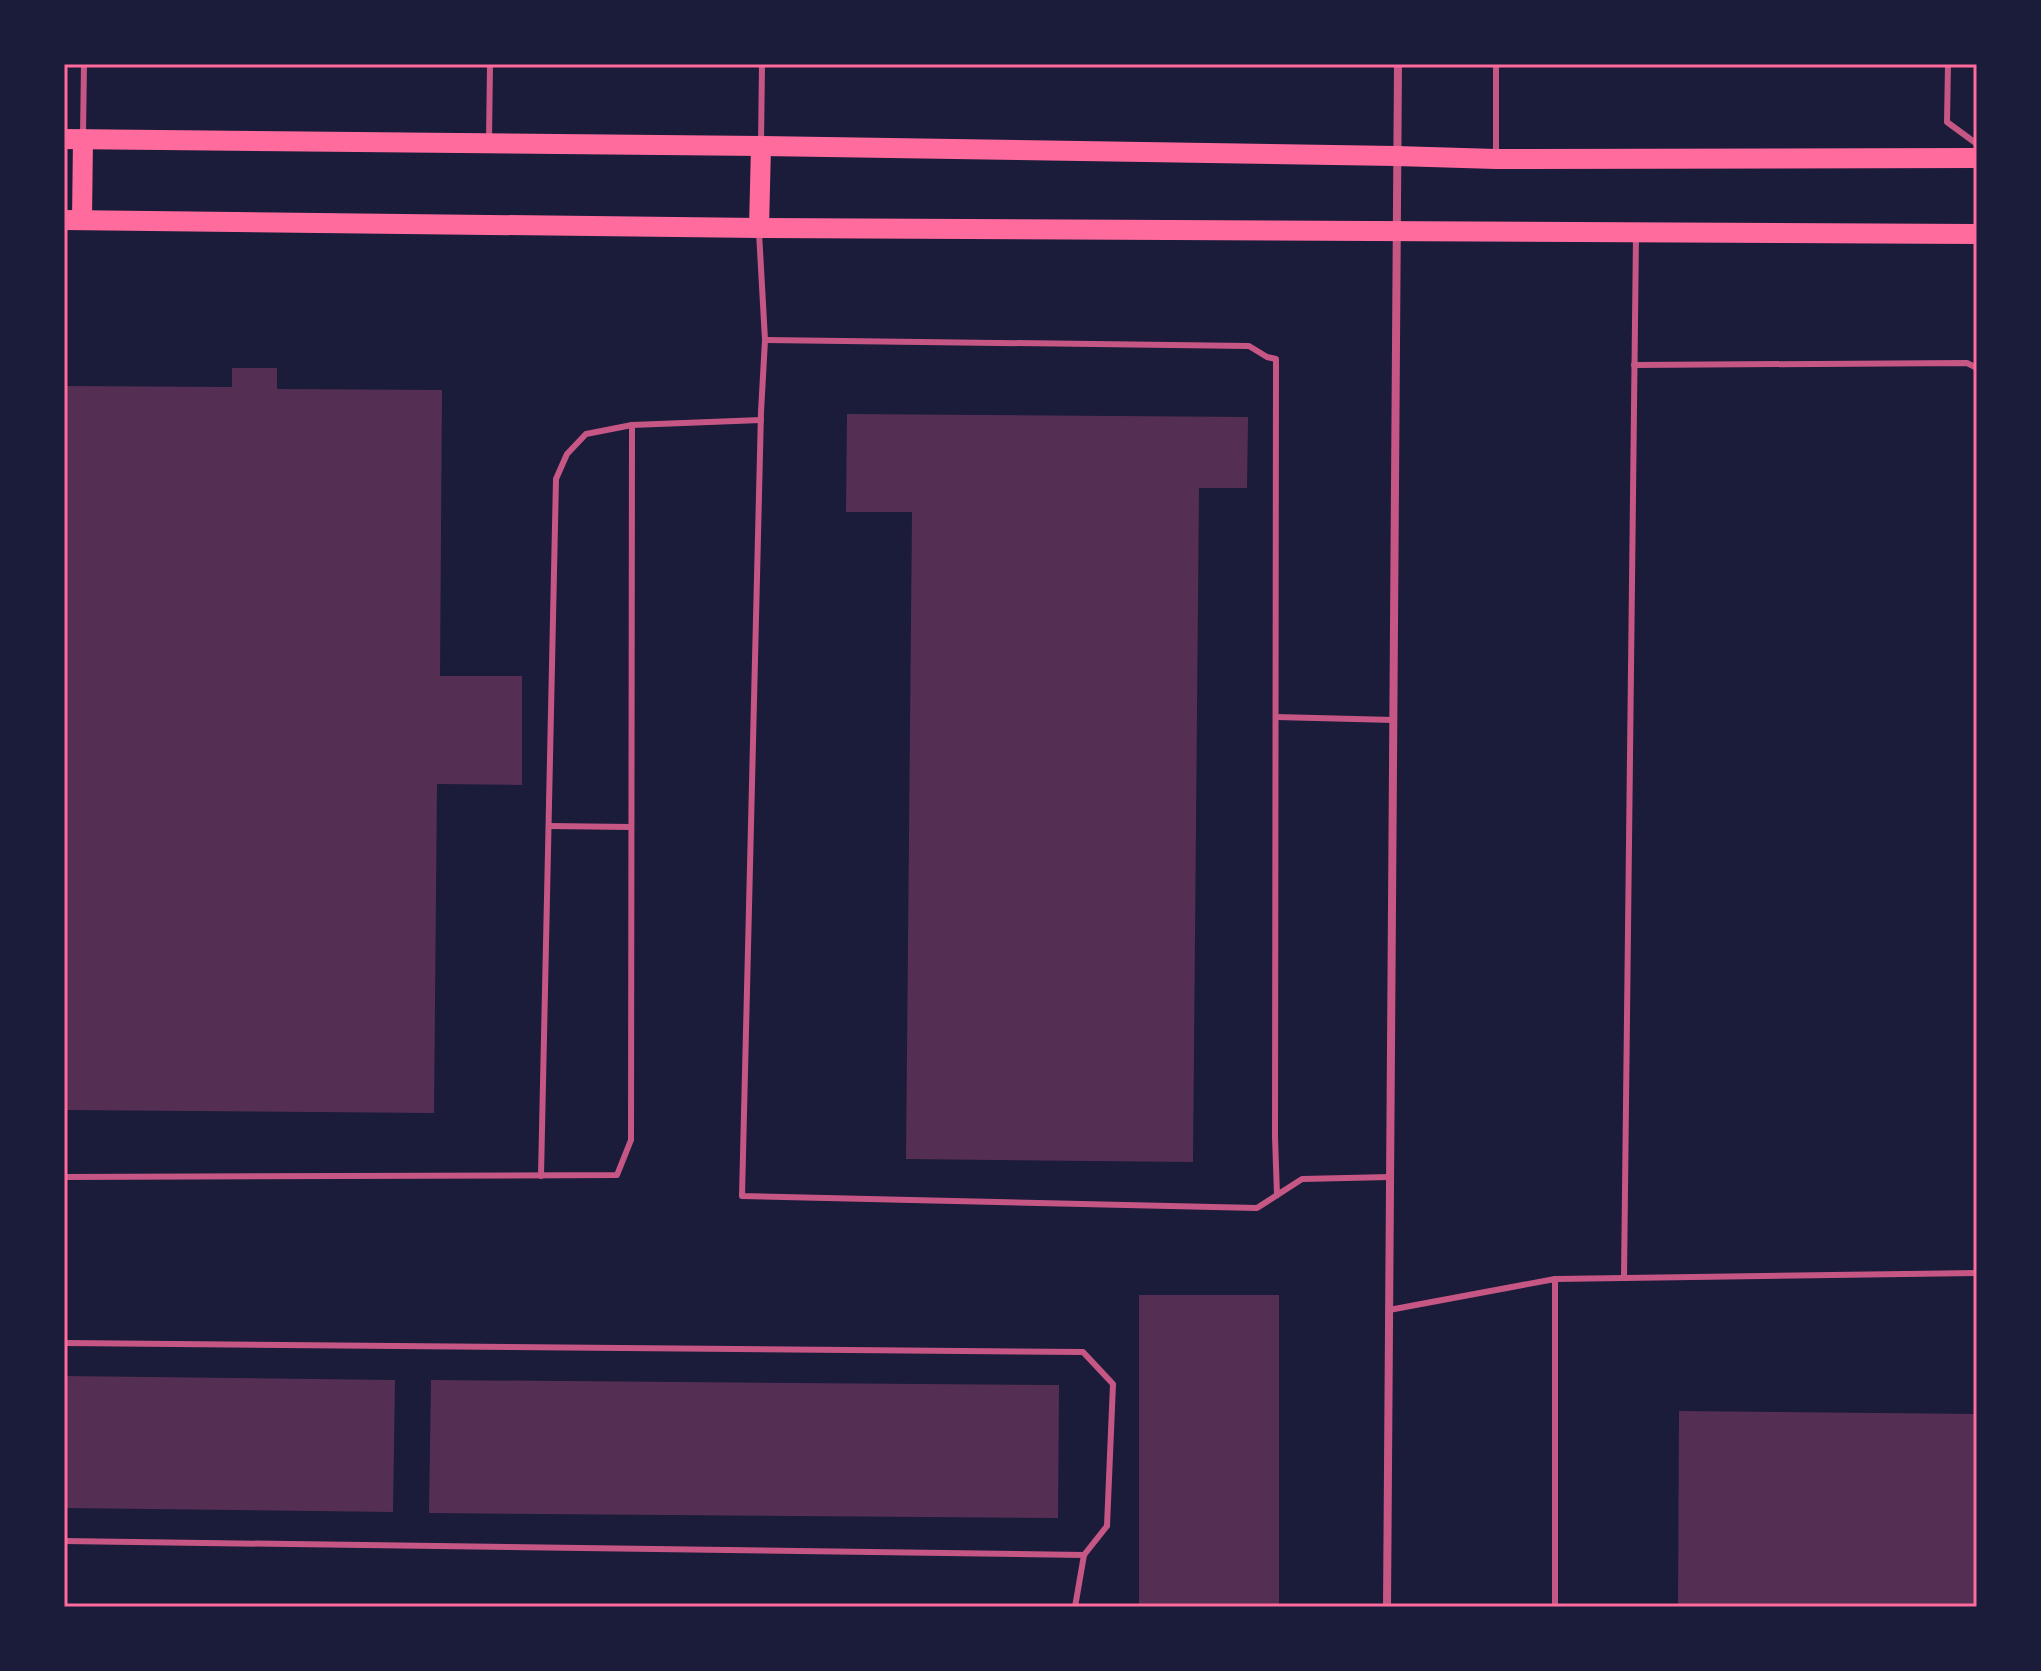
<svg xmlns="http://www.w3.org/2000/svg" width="2041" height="1671" font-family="'IBM Plex Sans',sans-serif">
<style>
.building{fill:#542f53}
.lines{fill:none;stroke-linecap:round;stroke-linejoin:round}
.service{stroke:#c65784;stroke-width:6}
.minor{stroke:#c65784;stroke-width:8}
.primary{stroke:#ff6b9d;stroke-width:20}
.neatline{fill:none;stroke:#ff6b9d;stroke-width:3}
</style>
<rect width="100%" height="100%" fill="#1b1b3a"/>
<g class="building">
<polygon points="232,368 277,368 277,389 442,390 440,676 522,676 522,785 437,784 434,1113 64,1110 64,386 232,387"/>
<polygon points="847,414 1248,417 1247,488 1199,488 1193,1162 906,1159 912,512 846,512"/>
<rect x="1139" y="1295" width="140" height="312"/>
<polygon points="64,1376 395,1380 393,1512 64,1508"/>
<polygon points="431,1380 1059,1385 1058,1518 429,1513"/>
<polygon points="1679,1411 1977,1414 1977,1607 1678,1607"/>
</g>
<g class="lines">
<g class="service">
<polyline points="1496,64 1496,156"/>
<polyline points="1948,64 1947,122 1977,144"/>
<polyline points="83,135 84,64"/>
<polyline points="489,140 490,64"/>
<polyline points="761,144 762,64"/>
<polyline points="759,232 765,340 761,412 742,1196 1257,1208 1302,1179 1390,1177"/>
<polyline points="765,340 1249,346 1267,357 1276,359 1275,1137 1277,1195"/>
<polyline points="1634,365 1967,363 1977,368"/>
<polyline points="1276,717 1394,720"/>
<polyline points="549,826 631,827"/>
<polyline points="541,1176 556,479 567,454 586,434 632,425"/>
<polyline points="64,1177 617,1175 631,1140 632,425 761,420"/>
<polyline points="1624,1278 1636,235"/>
<polyline points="1389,1310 1555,1279"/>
<polyline points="64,1343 1083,1352 1113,1384 1107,1526 1084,1555 1075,1607"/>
<polyline points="64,1541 1084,1555"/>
<polyline points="1555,1607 1555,1279 1977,1273"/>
</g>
<polyline class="minor" points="1387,1607 1398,64"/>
<g class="primary">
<polyline points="64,139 761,146 1396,156 1496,159 1977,158"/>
<polyline points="64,220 759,228 1977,234"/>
<polyline points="82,220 83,139"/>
<polyline points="759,228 761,146"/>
</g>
</g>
<rect width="2041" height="1671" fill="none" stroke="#1b1b3a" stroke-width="132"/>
<rect x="66" y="66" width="1909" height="1539" class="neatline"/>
</svg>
